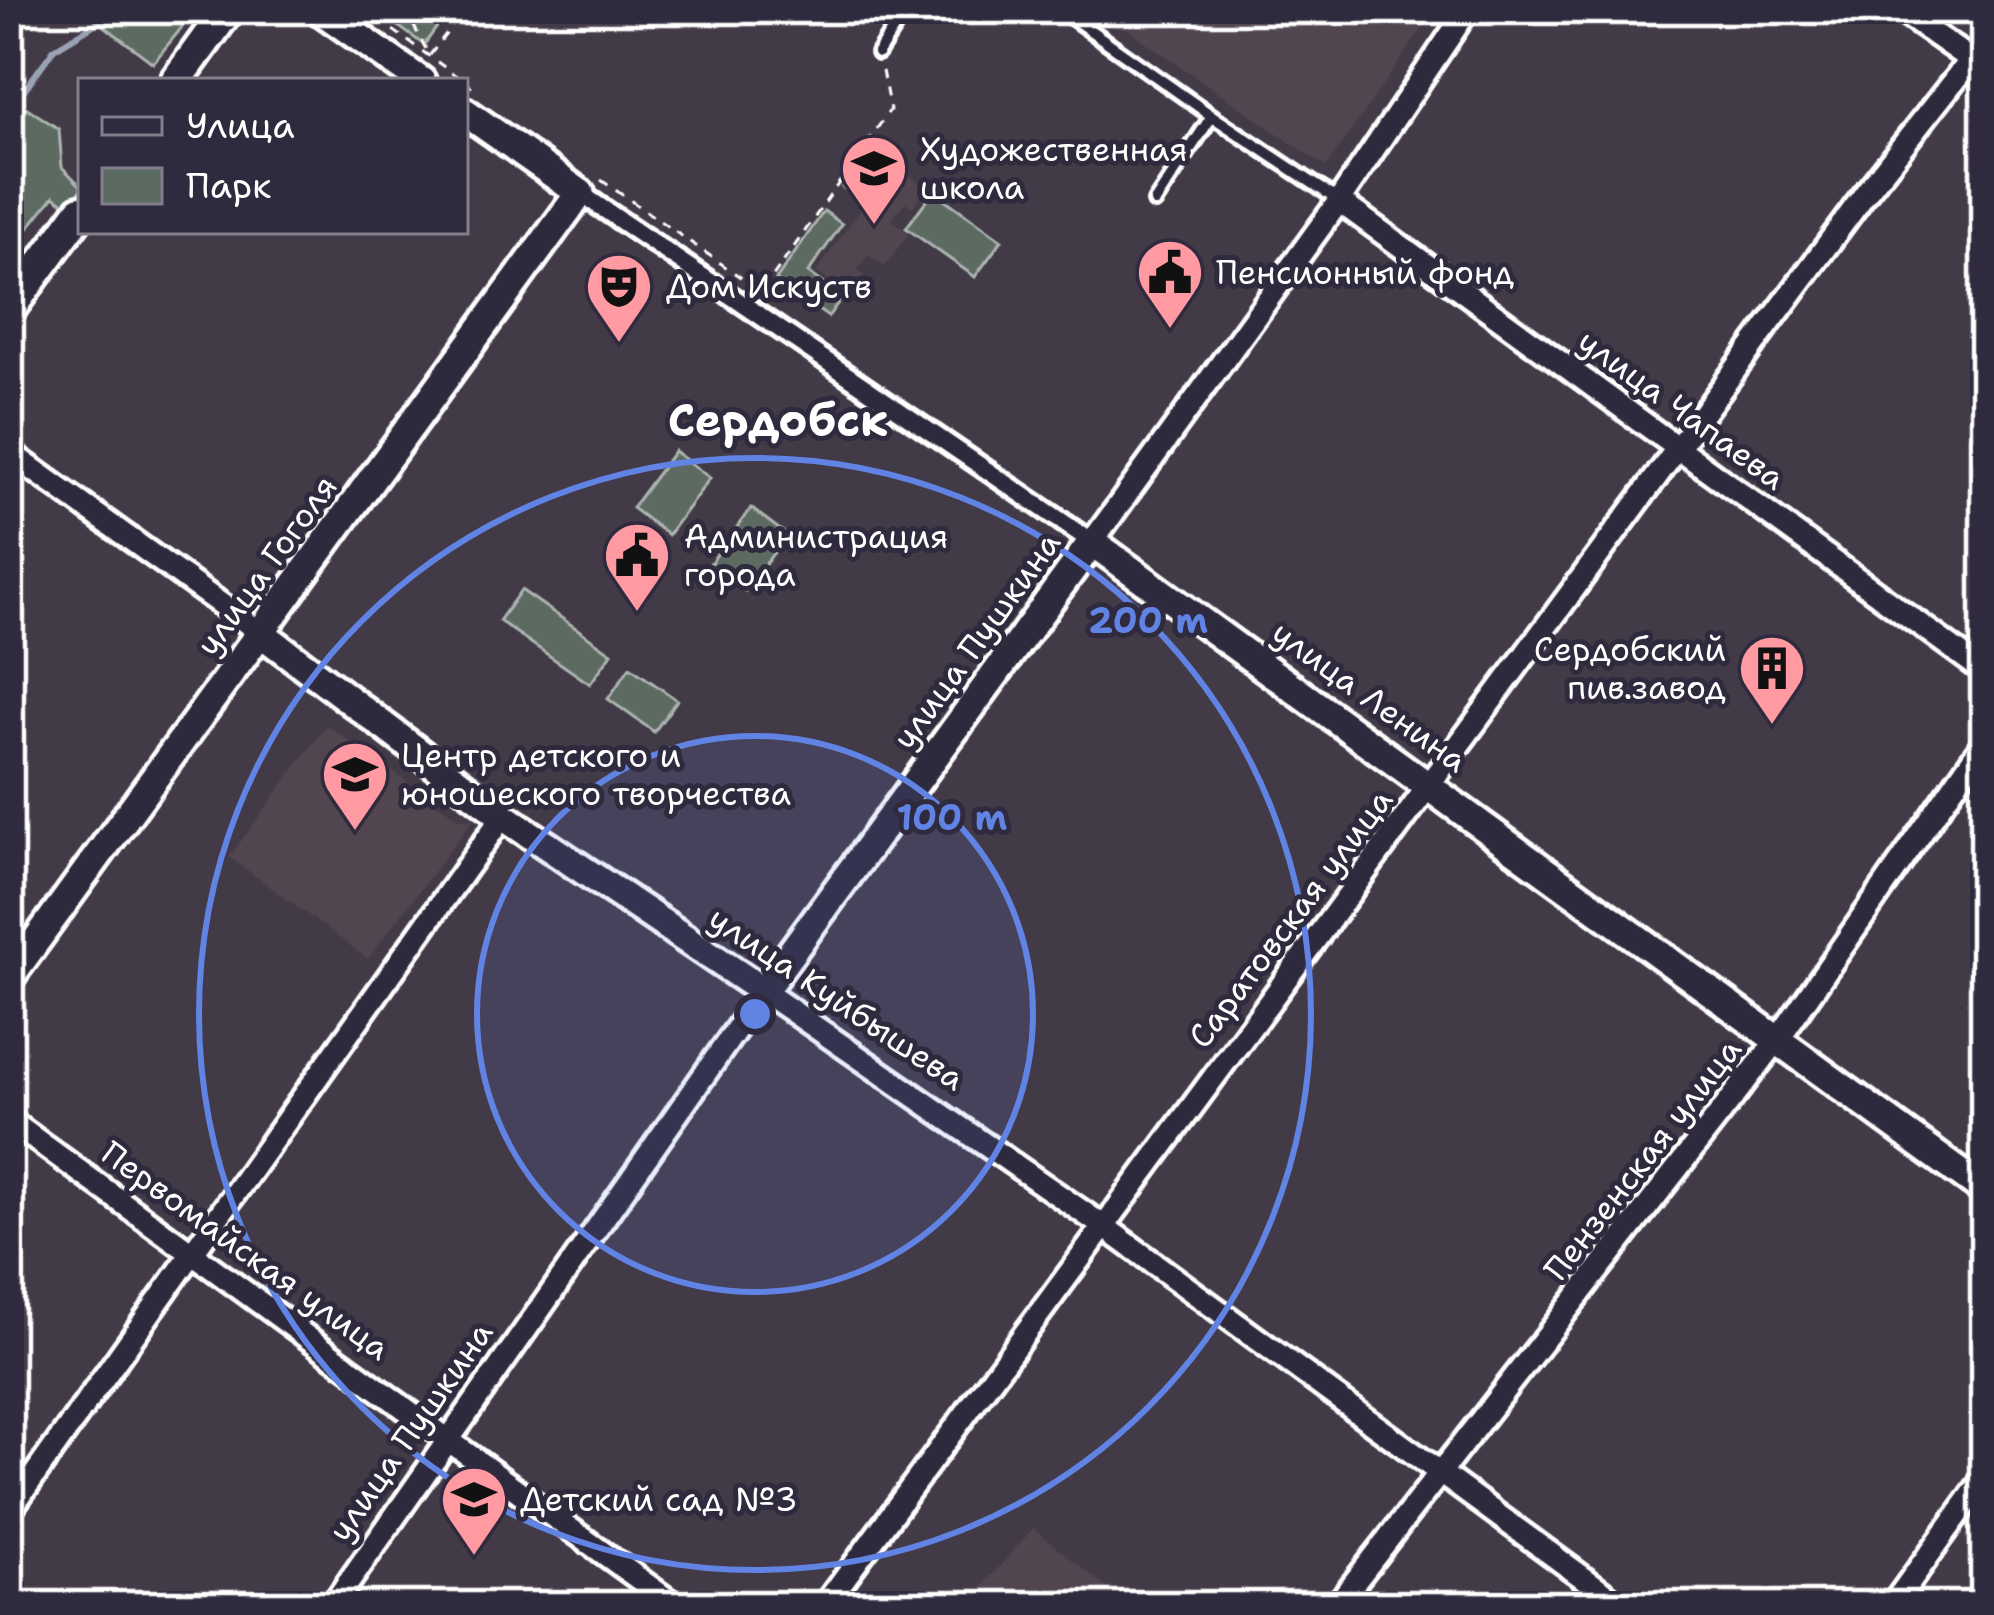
<svg xmlns="http://www.w3.org/2000/svg" width="1994" height="1615" font-family="'Shantell Sans',sans-serif">
<style>
.built{fill:#51454f}
.green{fill:#5b6b62;stroke:#adb5b0;stroke-width:3}
.lines{fill:none;stroke-linecap:round;stroke-linejoin:round}
.stream{stroke:#9aa3b3;stroke-width:6}
.service-casing{stroke:#fff;stroke-width:20}
.pedestrian-casing{stroke:#fff;stroke-width:26}
.minor-casing{stroke:#fff;stroke-width:30}
.tertiary-casing{stroke:#fff;stroke-width:36}
.secondary-casing{stroke:#fff;stroke-width:39}
.path{stroke:#fff;stroke-width:3;stroke-dasharray:9 9;stroke-linecap:butt}
.service{stroke:#2f2a3d;stroke-width:10}
.pedestrian{stroke:#2f2a3d;stroke-width:16}
.minor{stroke:#2f2a3d;stroke-width:21}
.tertiary{stroke:#2f2a3d;stroke-width:27}
.secondary{stroke:#2f2a3d;stroke-width:30}
.ring{fill:none;stroke:#6183e4;stroke-width:6}
.labels{text-anchor:middle;stroke-width:10;stroke-linejoin:round;paint-order:stroke}
.poi-label{font-size:33px;fill:#fff;stroke:#2f2a3d;text-anchor:start}
.street-label{font-size:33px;fill:#fff;stroke:#2f2a3d}
.district-label{font-size:45px;font-weight:bold;fill:#fff;stroke:#2f2a3d}
.centre{fill:#6183e4;stroke:#2f2a3d;stroke-width:6}
.ring-label{font-size:36px;text-anchor:middle;font-weight:bold;fill:#6183e4;stroke:#2f2a3d;stroke-width:10;stroke-linejoin:round;paint-order:stroke}
</style>
<rect width="100%" height="100%" fill="#433a48"/>
<filter id="ink" filterUnits="userSpaceOnUse"><feTurbulence type="fractalNoise" baseFrequency=".00833" numOctaves="2"/><feDisplacementMap in="SourceGraphic" scale="24" xChannelSelector="R" yChannelSelector="G"/><feConvolveMatrix kernelMatrix="1 2 1 2 8 2 1 2 1" color-interpolation-filters="sRGB"/></filter>
<g filter="url(#ink)">
<g class="built">
<polygon points="1098,9 1436,9 1326,167"/>
<polygon points="893,164 927,188 913,207 905,202 892,220 909,233 885,267 868,255 858,270 864,275 849,296 816,272"/>
<polygon points="327,725 460,819 473,819 368,959 229,857"/>
<polygon points="1033,1528 1128,1605 965,1606"/>
</g>
<g class="green">
<polygon points="82,9 197,9 153,63"/>
<polygon points="375,9 450,9 424,45"/>
<polygon points="9,96 59,129 62,167 81,186 79,199 68,206 54,196 9,252"/>
<polygon points="869,148 887,161 859,199 842,187"/>
<polygon points="933,191 1002,240 975,277 906,228"/>
<polygon points="824,211 842,224 808,273 842,297 828,317 776,280"/>
<polygon points="674,451 710,478 668,535 632,508"/>
<polygon points="751,508 787,535 745,591 709,565"/>
<polygon points="521,590 612,653 590,684 499,621"/>
<polygon points="630,667 677,700 654,732 608,699"/>
</g>
<g class="lines">
<polyline class="stream" points="9,111 54,49 120,9"/>
<defs>
<g id="service">
<polyline points="1060,9 1212,116"/>
<polyline points="878,53 906,9"/>
<polyline points="1155,202 1212,116 1338,200"/>
</g>
<polyline id="pedestrian" points="580,193 1092,542"/>
<g id="minor">
<polyline points="1898,9 1985,70"/>
<polyline points="1339,201 1985,672"/>
<polyline points="9,452 261,633"/>
<polyline points="1092,542 1339,201 1468,9"/>
<polyline points="9,1120 676,1606"/>
<polyline points="9,1511 503,816"/>
<polyline points="332,1606 763,991 1103,1226 1622,1606"/>
<polyline points="824,1606 1867,191 1985,41"/>
<polyline points="1336,1606 1779,1038 1985,741"/>
<polyline points="1892,1606 1985,1477"/>
</g>
<g id="tertiary">
<polyline points="319,9 421,81"/>
<polyline points="261,633 503,816 763,991 1092,542 1985,1191"/>
<polyline points="9,978 580,193 465,112"/>
</g>
<g id="secondary">
<polyline points="176,81 228,9"/>
<polyline points="9,309 81,211"/>
</g>
</defs>
<use href="#service" class="service-casing"/>
<use href="#pedestrian" class="pedestrian-casing"/>
<use href="#minor" class="minor-casing"/>
<use href="#tertiary" class="tertiary-casing"/>
<use href="#secondary" class="secondary-casing"/>
<g class="path">
<polyline points="364,9 462,80"/>
<polyline points="405,9 429,55"/>
<polyline points="430,55 465,9"/>
<polyline points="465,82 476,90"/>
<polyline points="601,180 762,292"/>
<polyline points="763,291 890,110 881,66"/>
</g>
<use href="#service" class="service"/>
<use href="#pedestrian" class="pedestrian"/>
<use href="#minor" class="minor"/>
<use href="#tertiary" class="tertiary"/>
<use href="#secondary" class="secondary"/>
</g>
</g>
<circle cx="755" cy="1014" r="278" fill="#6183e4" fill-opacity=".12"/>
<g class="ring">
<circle cx="755" cy="1014" r="278"/>
<circle cx="755" cy="1014" r="556"/>
</g>
<defs>
<symbol id="school-pin" viewBox="-11 -11 22 30"><path d="M0 17L-7.5 6A9.5 9.5 0 1 1 7.5 6Z" fill="#ff9aa2" stroke="#2f2a3d"/><path d="M0-5L7-2L0 1L-7-2ZM-4 1L0 2.5L4 1V4Q0 6-4 4Z" fill="#111"/></symbol>
<symbol id="civic-pin" viewBox="-11 -11 22 30"><path d="M0 17L-7.5 6A9.5 9.5 0 1 1 7.5 6Z" fill="#ff9aa2" stroke="#2f2a3d"/><path d="M-.6-6.5H3V-4.5H.6V-3L4-1V1h2V6H-6V1h2V-1L-.6-3ZM-1.2 2.5V6h2.4V2.5Z" fill="#111"/></symbol>
<symbol id="theatre-pin" viewBox="-11 -11 22 30"><path d="M0 17L-7.5 6A9.5 9.5 0 1 1 7.5 6Z" fill="#ff9aa2" stroke="#2f2a3d"/><path d="M-5-5.5Q0-4 5-5.5V0Q5 5 0 6Q-5 5-5 0ZM-3.3-2.5H-1v1.5H-3.3ZM1-2.5H3.3v1.5H1ZM-2.8 1Q0 5.5 2.8 1Z" fill="#111"/></symbol>
<symbol id="building-pin" viewBox="-11 -11 22 30"><path d="M0 17L-7.5 6A9.5 9.5 0 1 1 7.5 6Z" fill="#ff9aa2" stroke="#2f2a3d"/><path d="M-4-6H4V6H1V3H-1V6H-4ZM-2.5-4.3h1.7v1.8h-1.7ZM.8-4.3h1.7v1.8H.8ZM-2.5-1h1.7V.8h-1.7ZM.8-1h1.7V.8H.8Z" fill="#111"/></symbol>
</defs>
<g fill-rule="evenodd">
<use href="#school-pin" x="836" y="130" width="76" height="104"/>
<use href="#civic-pin" x="1132" y="234" width="76" height="104"/>
<use href="#theatre-pin" x="581" y="248" width="76" height="104"/>
<use href="#civic-pin" x="599" y="517" width="76" height="104"/>
<use href="#building-pin" x="1734" y="630" width="76" height="104"/>
<use href="#school-pin" x="317" y="736" width="76" height="104"/>
<use href="#school-pin" x="436" y="1461" width="76" height="104"/>
</g>
<g class="labels">
<g class="poi-label">
<text x="920" y="161">Художественная<tspan x="920" dy="38">школа</tspan></text>
<text x="1216" y="284">Пенсионный фонд</text>
<text x="666" y="298">Дом Искуств</text>
<text x="684" y="548">Администрация<tspan x="684" dy="38">города</tspan></text>
<text x="1726" y="661" text-anchor="end">Сердобский<tspan x="1726" dy="38">пив.завод</tspan></text>
<text x="401" y="767">Центр детского и<tspan x="401" dy="38">юношеского творчества</tspan></text>
<text x="520" y="1511">Детский сад №3</text>
</g>
<g class="street-label">
<text transform="translate(1682 409) rotate(36)" y="12">улица Чапаева</text>
<text transform="translate(266 565) rotate(-54)" y="12">улица Гоголя</text>
<text transform="translate(976 640) rotate(-54)" y="12">улица Пушкина</text>
<text transform="translate(1370 696) rotate(36)" y="12">улица Ленина</text>
<text transform="translate(1290 918) rotate(-53)" y="12">Саратовская улица</text>
<text transform="translate(837 998) rotate(34)" y="12">улица Куйбышева</text>
<text transform="translate(1642 1159) rotate(-52)" y="12">Пензенская улица</text>
<text transform="translate(246 1250) rotate(36)" y="12">Первомайская улица</text>
<text transform="translate(410 1431) rotate(-55)" y="12">улица Пушкина</text>
</g>
<g class="district-label">
<text x="778" y="436">Сердобск</text>
</g>
</g>
<circle cx="755" cy="1014" r="18" class="centre"/>
<g class="ring-label">
<text x="1148" y="633">200 m</text>
<text x="952" y="830">100 m</text>
</g>
<rect width="1994" height="1615" fill="none" stroke="#2f2a3d" stroke-width="48"/>
<rect x="24" y="24" width="1946" height="1567" fill="none" stroke="#fff" stroke-width="4.5" filter="url(#ink)"/>
<rect x="78" y="78" width="390" height="156" fill="#2f2a3d" stroke="#827f8b" stroke-width="3"/>
<rect x="102" y="117" width="60" height="18" fill="#2f2a3d" stroke="#827f8b" stroke-width="3"/>
<text x="186" y="138" font-size="36" fill="#ffffff">Улица</text>
<rect x="102" y="168" width="60" height="36" fill="#5b6b62" stroke="#827f8b" stroke-width="3"/>
<text x="186" y="198" font-size="36" fill="#ffffff">Парк</text>
</svg>
